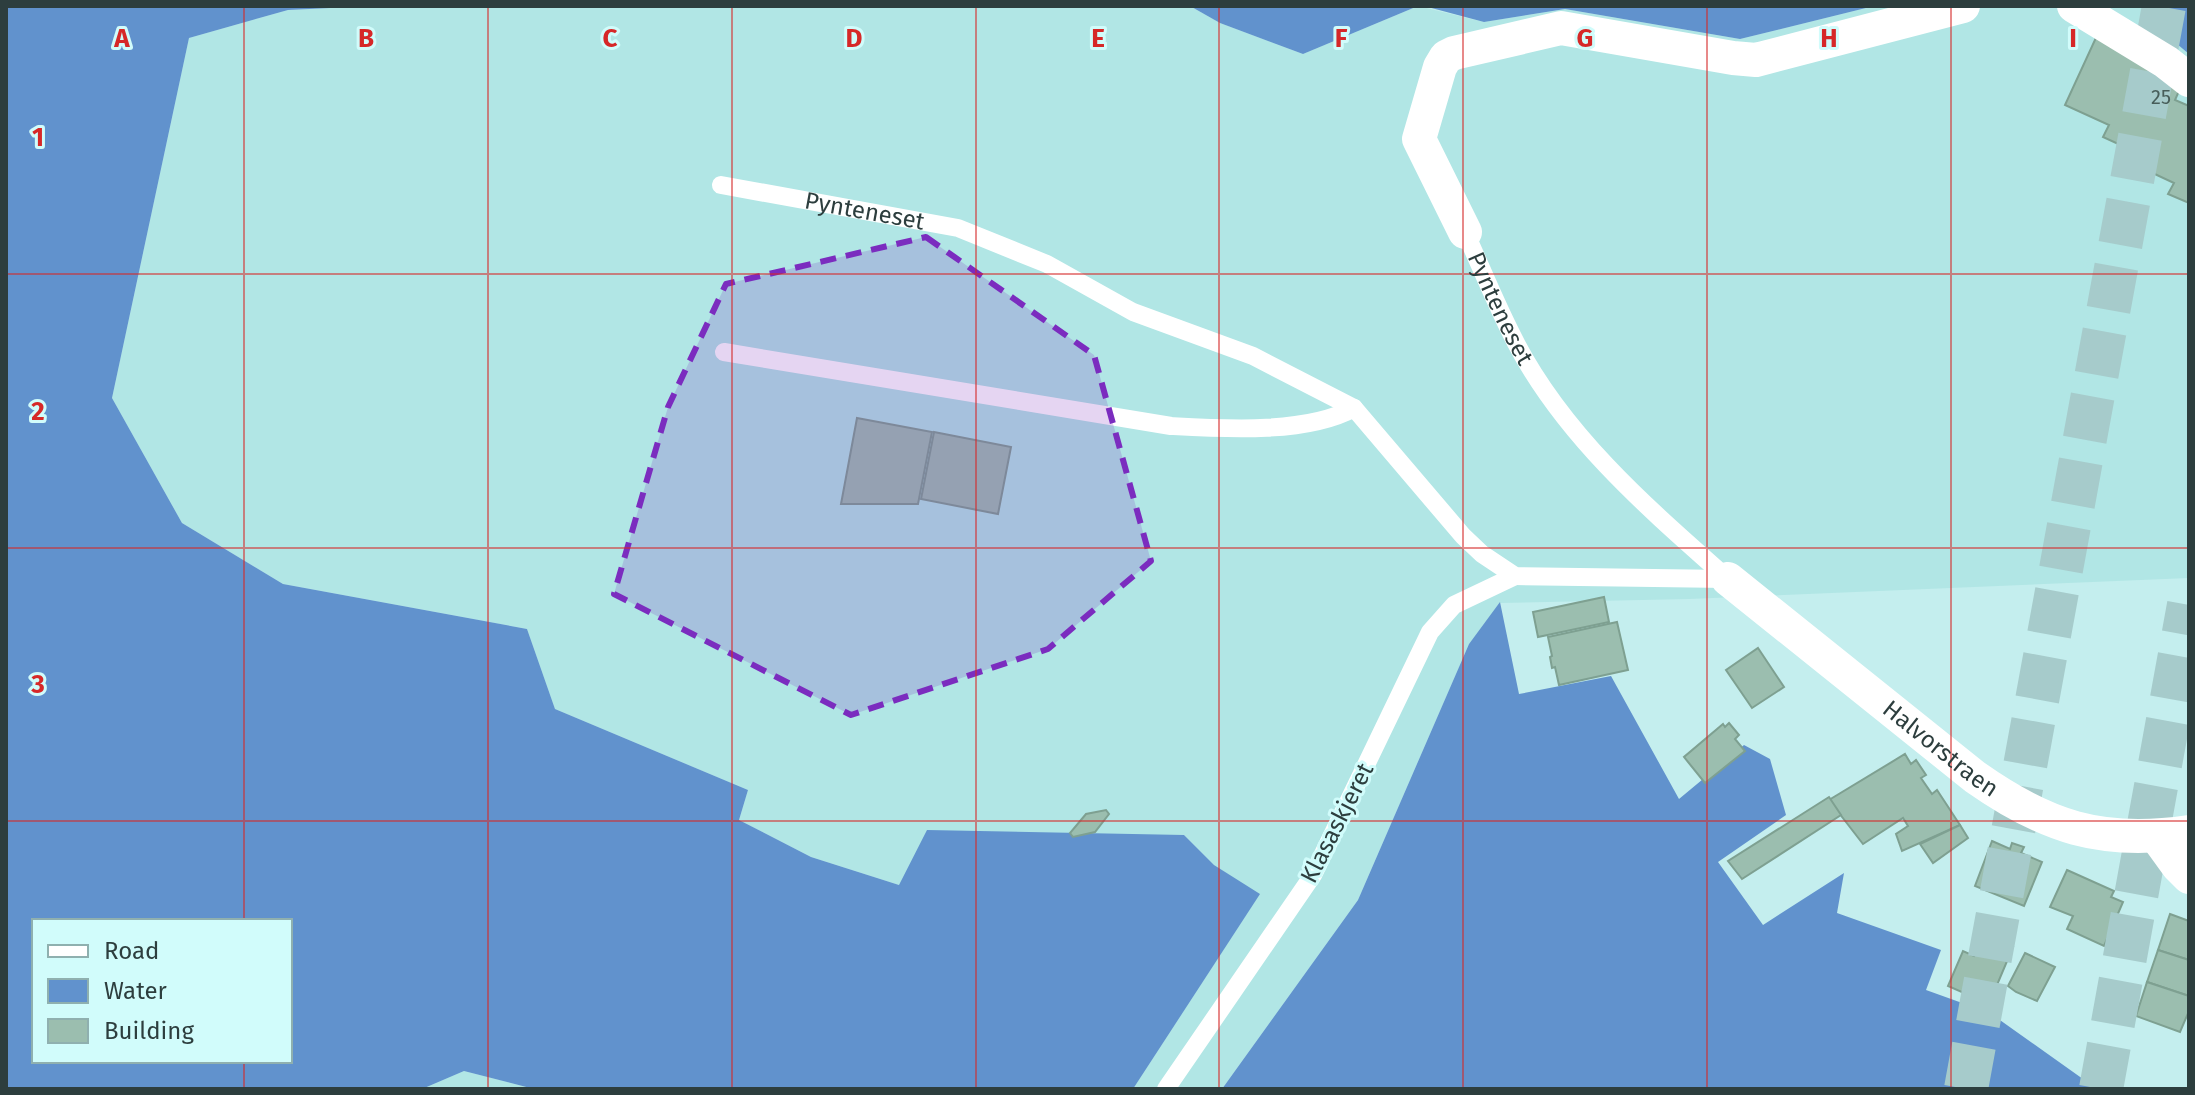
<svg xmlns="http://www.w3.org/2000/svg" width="2195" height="1095" font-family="'Fira Sans',sans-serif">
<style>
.built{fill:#b1e6e5}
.water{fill:#6192cd;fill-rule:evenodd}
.building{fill:#9bbeaf;stroke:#7ea091;stroke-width:2}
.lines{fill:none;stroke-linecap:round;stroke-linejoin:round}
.trunk-tunnel{stroke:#a6cbcb;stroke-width:44;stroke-dasharray:44 22;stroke-linecap:butt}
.service{stroke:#fff;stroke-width:18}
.minor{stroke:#fff;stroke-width:34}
.marked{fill:#7b2cbf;fill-opacity:0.2;stroke:#7b2cbf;stroke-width:6;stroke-dasharray:16 10;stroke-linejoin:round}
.grid{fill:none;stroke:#d62828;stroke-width:2;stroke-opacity:0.55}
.labels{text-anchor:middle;stroke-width:6;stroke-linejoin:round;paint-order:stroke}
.number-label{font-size:20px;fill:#485e5a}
.street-label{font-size:24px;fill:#2d3e3e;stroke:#d1fcfb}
.grid-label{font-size:26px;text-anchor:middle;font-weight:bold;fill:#d62828;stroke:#d1fcfb;stroke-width:6;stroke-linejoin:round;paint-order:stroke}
</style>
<rect width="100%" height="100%" fill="#c4eeee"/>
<g class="built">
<polygon points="373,6 1190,6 1220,23 1303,54 1418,6 1484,22 1565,9 1740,39 1874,6 2167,6 2177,44 2189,54 2189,578 1689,599 1500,603 1469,644 1358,900 1222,1089 1133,1089 1259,895 1214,865 1184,835 899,885 811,857 739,820 748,790 555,709 527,629 283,584 182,523 112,398 189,38 288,10"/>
<polygon points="464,1071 534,1089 422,1089"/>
</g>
<g class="water">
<path d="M 6,6 L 373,6 L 288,10 L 189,38 L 112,398 L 182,523 L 283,584 L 527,629 L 555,709 L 748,790 L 739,820 L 811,857 L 899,885 L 927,830 L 1184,835 L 1214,865 L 1260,894 L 1133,1089 L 534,1089 L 464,1071 L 422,1089 L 6,1089 ZM 34,921 L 290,921 L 290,1061 L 34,1061 Z"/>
<polygon points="1190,6 1418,6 1303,54 1220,23"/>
<polygon points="1424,6 1874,6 1740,39 1565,9 1484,22"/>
<polygon points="2167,6 2189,6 2189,54 2177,44"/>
<polygon points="1500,602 1519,694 1611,676 1679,799 1744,745 1770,759 1786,815 1718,862 1763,925 1844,873 1837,913 1941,950 1926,990 1990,1013 2097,1089 1222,1089 1358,900 1469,644"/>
</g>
<g class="building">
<polygon points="2100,29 2183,82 2175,100 2189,106 2189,203 2168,194 2174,183 2144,169 2149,158 2103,137 2109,125 2065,105"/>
<polygon points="857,418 932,432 918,504 841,504"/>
<polygon points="934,432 1011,447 998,514 921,499"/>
<polygon points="1604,597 1609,622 1538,637 1533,612"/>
<polygon points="1617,622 1628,670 1559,685 1555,667 1552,668 1550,657 1552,656 1548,637"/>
<polygon points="1758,648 1784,687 1752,708 1726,670"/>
<polygon points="1729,723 1739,735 1735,739 1745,751 1705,783 1684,757 1723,724 1725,727"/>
<polygon points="1905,754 1911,764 1916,760 1926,775 1921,778 1932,794 1937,790 1960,825 1902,851 1896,834 1908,826 1903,818 1863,844 1829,800"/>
<polygon points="1829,797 1841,815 1742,879 1728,861"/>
<polygon points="1106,810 1109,814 1095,832 1073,837 1070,833 1086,814"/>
<polygon points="1960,825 1968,838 1933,863 1920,844"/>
<polygon points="1992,841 2010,849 2012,843 2024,847 2021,853 2042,862 2024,906 1975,886"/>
<polygon points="2067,870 2114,891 2111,897 2123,902 2104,946 2067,929 2073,916 2050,907"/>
<polygon points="2170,914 2189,921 2189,960 2158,950"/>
<polygon points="1983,934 2013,947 1989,1004 1948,986 1963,951 1974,956"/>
<polygon points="2158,950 2189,960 2189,996 2147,982"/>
<polygon points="2025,953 2055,967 2037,1001 2016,992 2008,986"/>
<polygon points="2147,982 2189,996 2189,1011 2180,1032 2136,1016"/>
</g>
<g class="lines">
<g class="trunk-tunnel">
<polyline points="1966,1089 2164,6"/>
<polyline points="2101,1089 2189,605"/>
</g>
<g class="service">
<path id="s1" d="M 721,185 L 958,228 L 1047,264 L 1133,312 L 1253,356 L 1354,408 L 1463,536 L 1482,554 L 1515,576 L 1728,579"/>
<path id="s2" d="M 1465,232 C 1482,269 1497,307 1516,343 C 1566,438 1649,509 1728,579"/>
<path d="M 724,352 L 1171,426 C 1225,429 1307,434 1354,408"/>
<polyline points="1166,1089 1313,875 1430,632 1454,605 1515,576"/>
</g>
<g class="minor">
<polyline points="2074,6 2166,62 2189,80"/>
<polyline points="1465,232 1419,139 1440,67 1446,57 1454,53 1561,28 1733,58 1756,60 1963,6"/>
<path id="s3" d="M 1728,579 L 1975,777 C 2046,827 2101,845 2189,832"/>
<polyline points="2157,837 2178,866 2189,877"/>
</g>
</g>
<path class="marked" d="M 926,237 L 1094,355 L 1151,561 L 1048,649 L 851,715 L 614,594 L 668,407 L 726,284 Z"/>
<path class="grid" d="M 244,6 L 244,921M 488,6 L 488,1089M 732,6 L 732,1089M 976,6 L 976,1089M 1219,6 L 1219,1089M 1463,6 L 1463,1089M 1707,6 L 1707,1089M 1951,6 L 1951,1089M 6,274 L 2189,274M 6,548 L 2189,548M 6,821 L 2189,821M 244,1061 L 244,1089"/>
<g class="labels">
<g class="number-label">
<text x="2161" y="104">25</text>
</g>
<g class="street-label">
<text dy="8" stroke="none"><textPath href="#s1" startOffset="146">Pynteneset</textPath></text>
<text dy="8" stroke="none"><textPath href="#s2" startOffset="84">Pynteneset</textPath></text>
<text dy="8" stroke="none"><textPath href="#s3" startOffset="272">Halvorstraen</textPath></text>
<text transform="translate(1337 823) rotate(-63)" y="8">Klasaskjeret</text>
</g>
</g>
<g class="grid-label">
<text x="122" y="47">A</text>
<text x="366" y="47">B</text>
<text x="610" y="47">C</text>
<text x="854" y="47">D</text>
<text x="1098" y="47">E</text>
<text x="1341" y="47">F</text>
<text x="1585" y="47">G</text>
<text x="1829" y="47">H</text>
<text x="2073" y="47">I</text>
<text x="38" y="146">1</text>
<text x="38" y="420">2</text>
<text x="38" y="693">3</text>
</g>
<rect width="2195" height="1095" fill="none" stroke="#2d3e3e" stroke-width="16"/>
<rect x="32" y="919" width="260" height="144" fill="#d1fcfb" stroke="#8fb0af" stroke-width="2"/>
<rect x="48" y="945" width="40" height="12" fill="#ffffff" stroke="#8fb0af" stroke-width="2"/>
<text x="104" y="959" font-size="24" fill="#2d3e3e">Road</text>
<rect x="48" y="979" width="40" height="24" fill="#6192cd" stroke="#8fb0af" stroke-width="2"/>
<text x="104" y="999" font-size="24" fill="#2d3e3e">Water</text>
<rect x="48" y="1019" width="40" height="24" fill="#9bbeaf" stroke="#8fb0af" stroke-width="2"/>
<text x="104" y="1039" font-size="24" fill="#2d3e3e">Building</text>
</svg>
